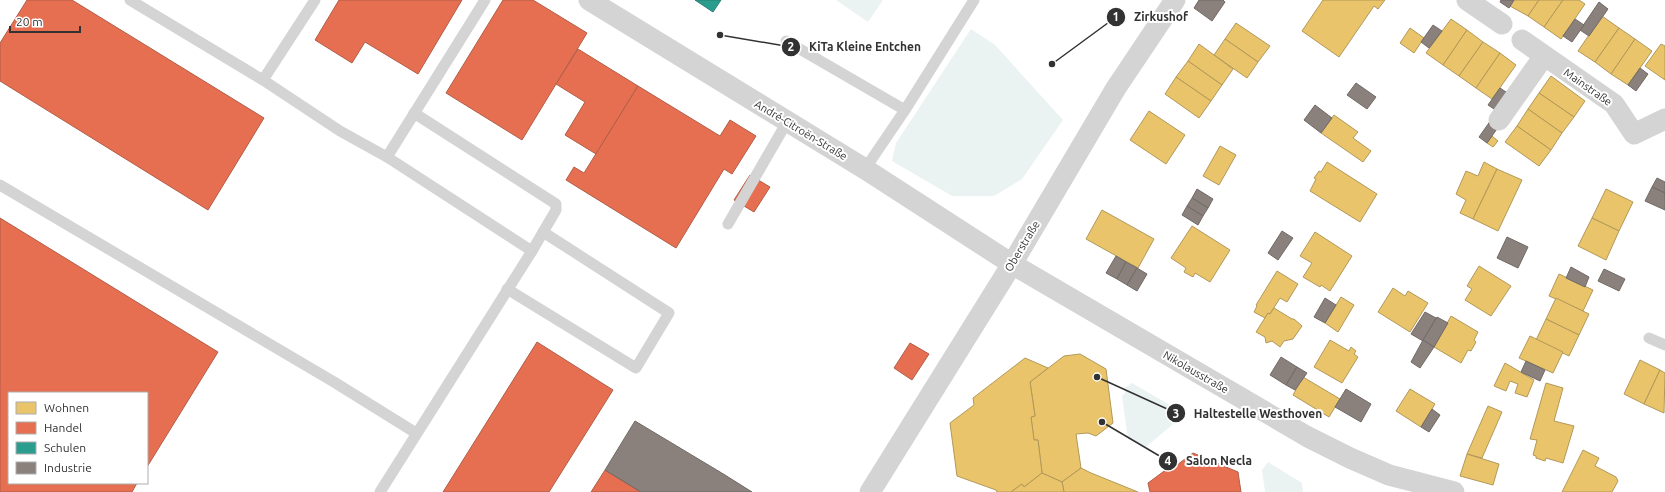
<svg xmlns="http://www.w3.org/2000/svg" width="1665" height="492" font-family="Ubuntu,sans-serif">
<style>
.green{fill:#ebf3f2}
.homes{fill:#e9c46a;stroke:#b29859}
.shops{fill:#e76f51;stroke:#b15d48}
.schools{fill:#2a9d8f;stroke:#2c7d73}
.industry{fill:#8a817c;stroke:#706966}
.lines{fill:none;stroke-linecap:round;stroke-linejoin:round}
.service{stroke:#d4d4d4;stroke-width:11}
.minor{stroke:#d4d4d4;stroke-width:21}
.labels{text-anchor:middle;stroke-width:4;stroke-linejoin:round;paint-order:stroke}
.street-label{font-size:11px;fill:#323232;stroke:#fff}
.leader{fill:none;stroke:#323232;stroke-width:1.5}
.callout-dot{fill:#323232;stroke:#fff;stroke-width:1.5}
.mark-label{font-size:12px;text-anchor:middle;font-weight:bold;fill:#fff}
.callout-label{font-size:12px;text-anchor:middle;font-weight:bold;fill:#323232;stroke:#fff;stroke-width:4;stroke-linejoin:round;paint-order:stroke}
</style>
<rect width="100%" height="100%" fill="#fff"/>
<g class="green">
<polygon points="836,0 883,0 868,22"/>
<polygon points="971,29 995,45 1063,120 1022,179 994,196 952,196 892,161 896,143"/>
<polygon points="1132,383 1185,414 1146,447 1128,439 1122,396 1125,393 1125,388"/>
<polygon points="1268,462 1302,483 1303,492 1265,492 1262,470"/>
</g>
<g class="homes">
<polygon points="1323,0 1385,0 1378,9 1374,6 1339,57 1302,31"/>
<polygon points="1514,0 1539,0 1528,16 1510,6"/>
<polygon points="1539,0 1563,0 1544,27 1528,16"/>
<polygon points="1563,0 1579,0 1585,4 1561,39 1544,27"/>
<polygon points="1602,16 1619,28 1595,62 1578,51"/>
<polygon points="1451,19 1467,30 1443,65 1426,53"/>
<polygon points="1236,23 1270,46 1258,62 1225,39"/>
<polygon points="1410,28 1424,38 1414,53 1400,43"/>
<polygon points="1619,28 1635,39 1611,74 1595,62"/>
<polygon points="1467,30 1483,42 1459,76 1443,65"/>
<polygon points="1225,39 1258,62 1247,78 1214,55"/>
<polygon points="1635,39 1652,51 1628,85 1611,74"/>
<polygon points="1483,42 1500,53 1476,88 1459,76"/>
<polygon points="1199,44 1233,69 1222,85 1188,61"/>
<polygon points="1661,44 1665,46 1665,80 1645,66"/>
<polygon points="1500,53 1516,65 1492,99 1476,88"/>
<polygon points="1188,61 1222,85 1211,101 1176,77"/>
<polygon points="1551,76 1585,101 1574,117 1539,93"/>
<polygon points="1176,77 1211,101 1199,118 1165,94"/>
<polygon points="1539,93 1574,117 1562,133 1528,109"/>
<polygon points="1528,109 1562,133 1551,150 1517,126"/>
<polygon points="1149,111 1185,135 1166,164 1130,140"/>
<polygon points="1334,115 1358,132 1353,138 1371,151 1363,162 1321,133"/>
<polygon points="1517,126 1551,150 1539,166 1505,142"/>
<polygon points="1492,136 1498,141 1493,147 1487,143"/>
<polygon points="1220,146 1236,155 1219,185 1203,176"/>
<polygon points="1327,162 1377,194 1360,222 1310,191 1316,179 1314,178 1319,171 1321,172"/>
<polygon points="1484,162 1497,169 1473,219 1460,213 1466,200 1456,194 1466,171 1478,176"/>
<polygon points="1497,169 1522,180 1498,231 1473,219"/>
<polygon points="1606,189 1633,202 1619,231 1592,218"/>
<polygon points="1102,210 1154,239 1138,268 1086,239"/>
<polygon points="1592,218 1619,231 1606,260 1578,246"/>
<polygon points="1192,226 1230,250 1210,282 1195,273 1193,277 1184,272 1186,268 1171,258"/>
<polygon points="1315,232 1352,256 1330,291 1321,285 1320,287 1303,277 1312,263 1300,256"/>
<polygon points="1479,266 1511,286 1491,316 1465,300 1472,289 1467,286"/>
<polygon points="1277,271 1298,284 1287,302 1280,298 1270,314 1268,313 1265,318 1254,312 1257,306 1256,305"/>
<polygon points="1559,274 1593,290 1583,311 1549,296"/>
<polygon points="1393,288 1405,296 1408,291 1428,303 1410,332 1378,312"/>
<polygon points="1341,297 1354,305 1338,332 1325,323"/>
<polygon points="1556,298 1589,314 1579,335 1546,319"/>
<polygon points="1274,308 1292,319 1294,319 1302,326 1293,339 1284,341 1280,347 1272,341 1266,343 1265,337 1256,332 1268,313 1270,314"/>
<polygon points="1451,316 1478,332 1474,340 1476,342 1471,351 1468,350 1461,363 1434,347"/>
<polygon points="1546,319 1579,335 1569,356 1536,340"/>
<polygon points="1530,336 1563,352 1553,373 1519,358"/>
<polygon points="1330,340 1349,351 1351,347 1356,351 1354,354 1358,357 1342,383 1314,367"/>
<polygon points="1080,354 1106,369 1113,423 1096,436 1088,433 1076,434 1081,468 1062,482 1042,473 1038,440 1034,440 1031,417 1035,416 1030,382 1064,356"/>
<polygon points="1025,358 1048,368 1030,382 1035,416 1031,417 1034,440 1038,440 1042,473 1024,487 1022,484 1011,492 997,492 996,490 957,476 950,423 974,405 973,398"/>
<polygon points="1640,360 1660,370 1644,404 1624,394"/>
<polygon points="1505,363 1534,380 1527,397 1515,393 1518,384 1510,381 1506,391 1494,386"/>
<polygon points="1660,370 1665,373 1664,413 1644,404"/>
<polygon points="1303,377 1340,399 1329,417 1293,395"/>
<polygon points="1546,383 1563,388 1554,421 1574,426 1563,463 1546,458 1545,461 1536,458 1536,456 1533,455 1537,440 1530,439"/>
<polygon points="1410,389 1435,404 1421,427 1396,411"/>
<polygon points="1488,406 1502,412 1482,458 1467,454"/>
<polygon points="1583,450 1599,458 1595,466 1616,477 1618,481 1612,492 1562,492"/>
<polygon points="1467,454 1499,464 1493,485 1460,476"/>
<polygon points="1081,468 1091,473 1138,492 1064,492 1062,482"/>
<polygon points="1042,473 1062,482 1064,492 1011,492 1022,484 1024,487"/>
</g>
<g class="shops">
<polygon points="27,0 72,0 264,118 208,210 0,81 0,43"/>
<polygon points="339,0 462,0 418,74 365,42 352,63 315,40"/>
<polygon points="503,0 533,0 587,33 522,140 446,93"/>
<polygon points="578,49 638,86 596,154 565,135 585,102 556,84"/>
<polygon points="638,86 720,136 730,120 756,136 732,174 724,169 676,248 566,180 574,167 584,173"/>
<polygon points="750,175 770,187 754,212 734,200"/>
<polygon points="0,218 218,352 147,467 147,393 9,393 9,483 137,483 132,492 0,492"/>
<polygon points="537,342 613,390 549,492 443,492"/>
<polygon points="910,343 929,354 912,380 894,368"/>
<polygon points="1193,453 1238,472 1241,492 1150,492 1148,483 1167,469 1169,471"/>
<polygon points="605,470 641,492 591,492"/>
</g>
<polygon class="schools" points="695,0 721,0 713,12"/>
<g class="industry">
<polygon points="1199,0 1223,0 1225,2 1212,21 1194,8"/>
<polygon points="1501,0 1514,0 1509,8 1500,2"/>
<polygon points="1599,2 1608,9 1589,36 1580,30"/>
<polygon points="1575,19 1584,25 1572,42 1563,36"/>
<polygon points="1433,25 1442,31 1429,48 1421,42"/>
<polygon points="1640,68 1648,74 1636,91 1628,85"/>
<polygon points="1356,83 1376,97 1367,109 1347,95"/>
<polygon points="1500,88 1509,94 1497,111 1488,105"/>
<polygon points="1315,105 1332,118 1321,133 1304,120"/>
<polygon points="1491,120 1499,126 1487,143 1479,137"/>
<polygon points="1657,178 1665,182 1665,193 1652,187"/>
<polygon points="1652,187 1665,193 1665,210 1645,201"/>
<polygon points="1197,189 1213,199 1208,208 1192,198"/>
<polygon points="1192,198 1208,208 1203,216 1187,206"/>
<polygon points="1187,206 1203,216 1198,225 1182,215"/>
<polygon points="1282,231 1293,238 1278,260 1268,253"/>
<polygon points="1507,237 1528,247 1518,268 1497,258"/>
<polygon points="1116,256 1126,262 1117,279 1106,273"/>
<polygon points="1126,262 1137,268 1127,285 1117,279"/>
<polygon points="1571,267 1589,277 1585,287 1566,278"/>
<polygon points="1137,268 1147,274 1137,291 1127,285"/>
<polygon points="1604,269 1625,279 1619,291 1598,281"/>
<polygon points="1325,298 1336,305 1325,323 1314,317"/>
<polygon points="1425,312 1436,318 1423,341 1411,334"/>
<polygon points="1437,317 1448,323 1434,347 1423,340"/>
<polygon points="1423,340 1434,347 1420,368 1411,362"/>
<polygon points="1281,357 1297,367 1286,385 1270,375"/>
<polygon points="1526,361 1545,370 1540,381 1521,372"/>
<polygon points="1297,367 1307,373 1295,390 1286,385"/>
<polygon points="1346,389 1371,404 1361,422 1335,407"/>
<polygon points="1432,409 1440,415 1429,432 1421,427"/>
<polygon points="635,421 725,475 752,492 641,492 605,470"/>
</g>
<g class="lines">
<g class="service">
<polyline points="130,0 263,80 315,0"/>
<polyline points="786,41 905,110"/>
<polyline points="263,80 340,131 387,157"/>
<polyline points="414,113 556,204 556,210 532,251"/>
<polyline points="865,169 905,110 974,0"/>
<polyline points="0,185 334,382 416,433"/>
<polyline points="728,224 787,122"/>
<polyline points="507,289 636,368 669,313 543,232"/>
<polyline points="1649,338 1665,345"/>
<polyline points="380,492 532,251 387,157 485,0"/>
</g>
<g class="minor">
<polyline points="589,0 865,169 1012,264 1308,437 1350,458 1389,475 1454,492"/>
<polyline points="1467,0 1502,24"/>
<polyline points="1522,40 1614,104 1634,134 1665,119"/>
<polyline points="1499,120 1544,56"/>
<polyline points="870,492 1012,264 1116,88 1175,0"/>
</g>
</g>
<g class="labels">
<g class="street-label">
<text transform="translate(1588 87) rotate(35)" y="4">Mainstraße</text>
<text transform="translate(801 130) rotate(31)" y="4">André-Citroën-Straße</text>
<text transform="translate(1022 246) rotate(-59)" y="4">Oberstraße</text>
<text transform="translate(1196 372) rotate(30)" y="4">Nikolausstraße</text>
</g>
</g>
<path class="leader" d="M1052 64L1116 17M720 35L791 47M1097 377L1176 413M1102 422L1168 461"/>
<g class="callout-dot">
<circle cx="1052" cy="64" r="4"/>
<circle cx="720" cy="35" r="4"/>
<circle cx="1097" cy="377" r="4"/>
<circle cx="1102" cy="422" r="4"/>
<circle cx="1116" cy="17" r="10"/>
<circle cx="791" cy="47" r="10"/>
<circle cx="1176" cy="413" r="10"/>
<circle cx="1168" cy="461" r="10"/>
</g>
<g class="mark-label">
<text x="1116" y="21">1</text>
<text x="791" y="51">2</text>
<text x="1176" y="418">3</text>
<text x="1168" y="465">4</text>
</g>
<g class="callout-label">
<text x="1161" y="21">Zirkushof</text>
<text x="865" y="51">KiTa Kleine Entchen</text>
<text x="1258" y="418">Haltestelle Westhoven</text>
<text x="1219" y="465">Salon Necla</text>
</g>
<rect x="8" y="392" width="140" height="92" fill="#ffffff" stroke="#adadad"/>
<rect x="16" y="402" width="20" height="12" fill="#e9c46a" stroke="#adadad"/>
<text x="44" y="412" font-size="12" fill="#323232">Wohnen</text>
<rect x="16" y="422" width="20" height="12" fill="#e76f51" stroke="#adadad"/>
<text x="44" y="432" font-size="12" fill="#323232">Handel</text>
<rect x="16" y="442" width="20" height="12" fill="#2a9d8f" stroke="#adadad"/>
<text x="44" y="452" font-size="12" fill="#323232">Schulen</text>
<rect x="16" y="462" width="20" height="12" fill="#8a817c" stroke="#adadad"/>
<text x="44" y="472" font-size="12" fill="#323232">Industrie</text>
<path d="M10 26v6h70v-6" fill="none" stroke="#323232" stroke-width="2"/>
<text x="16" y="26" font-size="12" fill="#323232" stroke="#ffffff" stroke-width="3" paint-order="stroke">20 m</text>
</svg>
